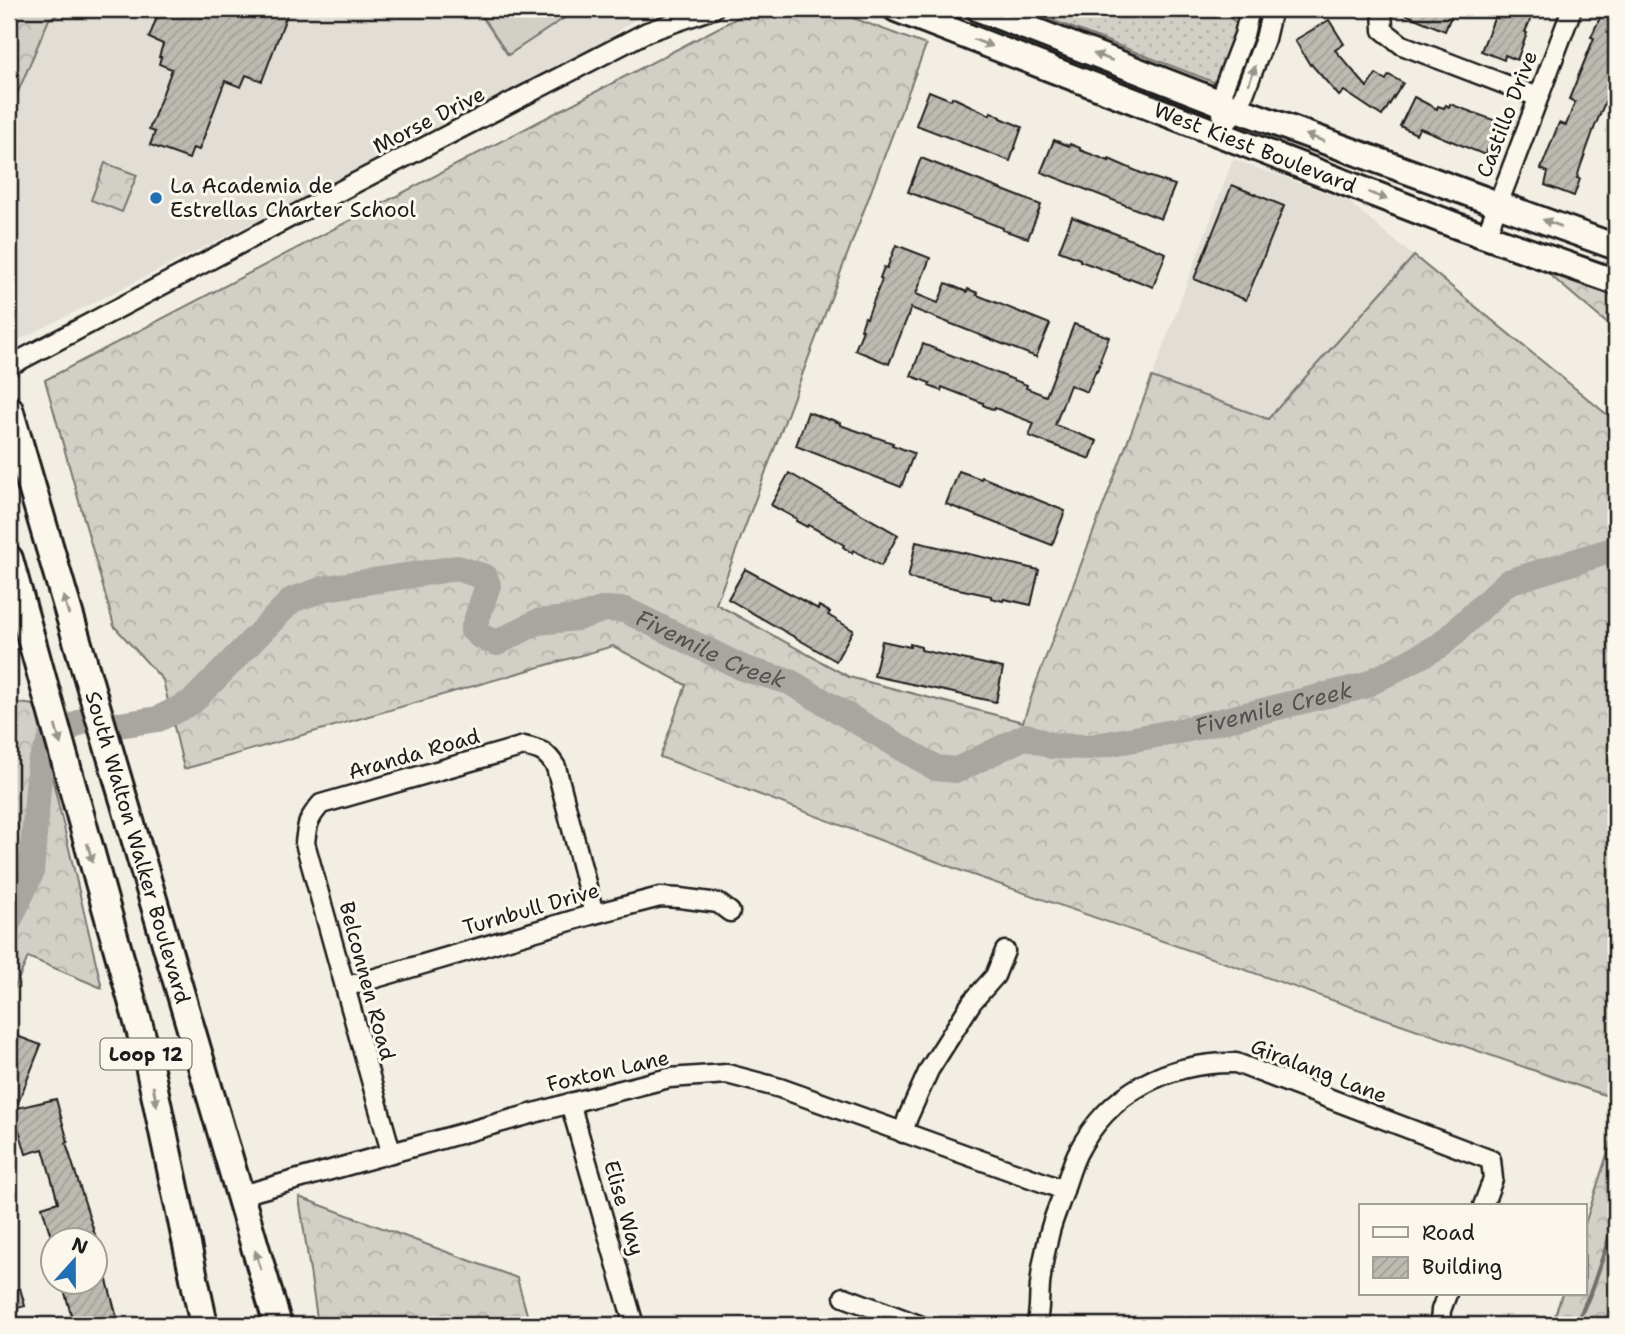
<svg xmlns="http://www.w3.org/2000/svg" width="1625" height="1334" font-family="'Shantell Sans',sans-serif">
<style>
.built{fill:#e2ded5}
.grass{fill:url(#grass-dots);stroke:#777671;stroke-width:2}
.forest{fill:url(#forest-crowns);stroke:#777671;stroke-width:2}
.pitch{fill:#d2cfc6;stroke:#777671;stroke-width:2}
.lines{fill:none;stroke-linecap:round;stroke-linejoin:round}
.stream{stroke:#716f6b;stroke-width:4.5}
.river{stroke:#a9a6a0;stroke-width:26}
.building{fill:url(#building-hatch);stroke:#1c1c1c;stroke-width:2}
.street-casing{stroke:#1c1c1c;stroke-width:23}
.secondary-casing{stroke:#1c1c1c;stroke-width:30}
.primary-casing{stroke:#1c1c1c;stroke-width:32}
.street{stroke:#fbf7ec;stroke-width:18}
.secondary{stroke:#fbf7ec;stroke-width:24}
.primary{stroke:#fbf7ec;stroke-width:26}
.oneway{fill:#97948e}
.poi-dot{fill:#1f6fb2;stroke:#fbf7ec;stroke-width:2.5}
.labels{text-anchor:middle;stroke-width:6;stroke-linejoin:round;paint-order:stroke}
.shield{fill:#fbf7ec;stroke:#5f5e5a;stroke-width:2}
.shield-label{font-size:19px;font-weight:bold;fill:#1c1c1c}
.street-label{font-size:21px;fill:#1c1c1c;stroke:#fbf7ec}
.poi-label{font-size:21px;fill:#1c1c1c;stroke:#fbf7ec;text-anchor:start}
.water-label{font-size:23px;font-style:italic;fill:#545351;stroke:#fbf7ec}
</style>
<defs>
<pattern id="grass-dots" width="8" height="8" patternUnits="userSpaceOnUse" patternTransform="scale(1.75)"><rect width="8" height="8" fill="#d2cfc6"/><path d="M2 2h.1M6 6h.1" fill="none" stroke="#b4b1aa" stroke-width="1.8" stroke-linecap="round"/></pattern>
<pattern id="forest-crowns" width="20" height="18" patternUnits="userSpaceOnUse" patternTransform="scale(1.75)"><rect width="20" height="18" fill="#d2cfc6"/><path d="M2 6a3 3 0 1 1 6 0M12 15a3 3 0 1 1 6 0" fill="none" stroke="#b4b1aa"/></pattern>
<pattern id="building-hatch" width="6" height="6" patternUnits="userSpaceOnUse" patternTransform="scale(1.75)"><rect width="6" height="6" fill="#bdbab1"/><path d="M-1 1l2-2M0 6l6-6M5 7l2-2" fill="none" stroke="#a29f98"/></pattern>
</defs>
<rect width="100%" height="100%" fill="#f2eee4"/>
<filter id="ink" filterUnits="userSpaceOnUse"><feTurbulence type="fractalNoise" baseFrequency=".0143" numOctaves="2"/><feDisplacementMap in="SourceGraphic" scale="14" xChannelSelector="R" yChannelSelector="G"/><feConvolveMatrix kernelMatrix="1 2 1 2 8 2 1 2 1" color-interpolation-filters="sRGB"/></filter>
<g filter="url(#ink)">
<g class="built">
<polygon points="9,9 642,9 635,19 588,55 13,343 9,341"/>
<polygon points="1233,159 1347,200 1413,256 1268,419 1152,377"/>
</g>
<polygon class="grass" points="1023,9 1219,9 1238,24 1216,83"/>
<g class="forest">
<polygon points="9,9 68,9 49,19 9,113"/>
<polygon points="754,9 829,9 926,45 716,604 849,677 1023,722 1036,683 1152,377 1268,419 1414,256 1616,422 1616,1099 967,873 660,757 686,685 613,646 184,769 163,680 114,626 45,380"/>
<polygon points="105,163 137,175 122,212 91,200"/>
<polygon points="1537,264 1616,293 1616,331"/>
<polygon points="9,702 35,705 102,988 28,957 9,1001"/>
<polygon points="1616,1126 1616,1325 1552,1325 1562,1294 1585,1294 1585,1224"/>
<polygon points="299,1197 517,1278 530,1325 318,1325"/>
</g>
<polygon class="pitch" points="477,9 578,9 508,55"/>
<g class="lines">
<polyline class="stream" points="1576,1325 1592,1289 1616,1218"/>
<path class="river" id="s1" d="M 9,921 L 31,873 L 40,764 L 52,738 L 84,720 L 119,725 L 158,719 L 192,702 L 292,600 L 327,588 L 457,568 L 485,577 L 488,585 L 473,630 L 480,636 L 497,643 L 537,622 L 577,618 L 605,609 L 625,610 L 745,669 L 790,682 L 936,768 L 957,770 L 1026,736 L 1052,746 L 1090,747 L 1184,730 L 1364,686 L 1441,645 L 1508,582 L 1616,549"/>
</g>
<g class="building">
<polygon points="160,9 289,9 262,81 246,75 241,87 225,81 199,150 193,148 189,159 150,145 155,132 149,130 172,69 159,64 161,57 159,57 163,44 149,38"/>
<polygon points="1393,9 1454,9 1445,31"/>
<polygon points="1498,9 1535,9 1525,32 1527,33 1517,60 1505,55 1504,60 1481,51"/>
<polygon points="1604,9 1616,9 1616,76 1595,126 1580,168 1577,178 1580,179 1574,196 1545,185 1548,172 1541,169 1559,123 1566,125 1575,102 1569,99 1594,38 1591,37"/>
<polygon points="1329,20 1344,44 1335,50 1367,87 1376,74 1386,80 1389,75 1403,83 1382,116 1344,91 1339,96 1311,64 1310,65 1295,40"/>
<polygon points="929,91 951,100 952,97 990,115 991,112 1001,117 1001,118 1022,127 1010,161 916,125"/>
<polygon points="1414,97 1437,109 1438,106 1444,108 1446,105 1449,107 1450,104 1499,122 1485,155 1420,128 1416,134 1400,126"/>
<polygon points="1054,140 1069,146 1070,144 1080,148 1080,150 1109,161 1109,159 1148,176 1175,185 1161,219 1041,172"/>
<polygon points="921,158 1041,205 1028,238 1002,230 1003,228 908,192"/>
<polygon points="1232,185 1284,206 1246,300 1194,279"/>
<polygon points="1072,217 1166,253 1153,287 1130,278 1129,280 1119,276 1119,275 1080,261 1080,259 1059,251"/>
<polygon points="896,245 930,258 916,294 938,303 946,283 967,292 968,289 978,293 977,295 1050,324 1036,357 911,308 889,364 855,350 863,330 861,329 865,317 867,318 882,279 880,278 884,267 887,268"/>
<polygon points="1074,324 1109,337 1100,360 1101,361 1097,371 1096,370 1087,392 1070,385 1055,425 1097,441 1090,459 1029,436 1034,423 995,408 994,410 983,405 983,403 942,387 941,391 929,386 930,383 911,376 923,344 1027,385 1026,388 1046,396"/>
<polygon points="808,412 829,420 830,419 840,423 840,425 893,443 892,445 914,453 901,487 796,446"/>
<polygon points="959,471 981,479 982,477 1065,511 1052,545 946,504"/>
<polygon points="789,473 898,535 881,566 853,550 852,553 843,547 844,545 808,525 807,527 796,521 797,519 771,505"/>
<polygon points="916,542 1039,570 1031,605 1004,599 1003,601 991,598 991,596 908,578"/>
<polygon points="745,569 818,609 819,606 830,612 828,615 853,630 836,661 728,599"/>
<polygon points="882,641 910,647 910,644 921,647 921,650 1003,668 996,702 874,676"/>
<polygon points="9,1033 41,1045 18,1103 9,1099"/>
<polygon points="56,1099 68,1142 66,1143 96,1238 89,1240 52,1240 42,1207 58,1202 43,1149 26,1154 13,1109"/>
<polygon points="98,1247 119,1325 74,1325 62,1282 94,1282 94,1248"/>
<polygon points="20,1288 25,1306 9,1310 9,1291"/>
</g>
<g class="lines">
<defs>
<g id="street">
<polyline points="1382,9 1383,30 1402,45 1538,97"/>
<polyline points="1222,114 1224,87 1244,35 1250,9"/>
<polyline points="1220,135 1244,94 1265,39 1272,9"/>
<polyline points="1486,236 1572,9"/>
<polyline points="9,366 357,182 647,32 713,9"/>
<polyline points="345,987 594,914 660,897 680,898 718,903 730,912"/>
<polyline points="570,1103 634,1325"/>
<polyline points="903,1133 908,1117 929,1070 972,1002 995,976 1005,951"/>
<path d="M 391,1152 L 305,843 C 307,824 308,819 321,804 L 524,746 C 541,750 546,751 556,767 L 594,914"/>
<polyline points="238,1196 570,1103 669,1078 727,1074 780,1088 1064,1190"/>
<polyline points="844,1297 919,1325"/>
<path d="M 1036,1325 C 1041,1310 1038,1294 1041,1277 C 1042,1263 1046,1249 1049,1235 C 1052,1221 1058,1208 1063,1194 C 1067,1180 1071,1167 1077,1154 C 1109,1091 1168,1062 1236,1063 L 1491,1160 L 1493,1179 L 1483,1206"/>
<polyline points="1440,1325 1441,1310 1447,1294"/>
</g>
<g id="secondary">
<path id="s2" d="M 896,9 L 1457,226 L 1616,282"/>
<polyline points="979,9 1234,108 1616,247"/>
</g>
<g id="primary">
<path id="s3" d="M 9,409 L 278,1325"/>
<polyline points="9,559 146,1051 204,1325"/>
</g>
</defs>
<use href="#street" class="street-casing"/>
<use href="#secondary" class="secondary-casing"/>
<use href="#primary" class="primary-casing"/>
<use href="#street" class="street"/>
<use href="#secondary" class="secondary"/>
<use href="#primary" class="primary"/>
</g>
<defs><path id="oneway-solid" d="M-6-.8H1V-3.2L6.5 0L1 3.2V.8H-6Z" transform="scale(1.75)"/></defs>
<g class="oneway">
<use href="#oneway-solid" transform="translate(983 43) rotate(21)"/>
<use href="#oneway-solid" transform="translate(1103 57) rotate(-159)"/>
<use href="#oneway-solid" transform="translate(1252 75) rotate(-70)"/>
<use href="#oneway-solid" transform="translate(1315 138) rotate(-160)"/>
<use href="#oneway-solid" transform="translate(1378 196) rotate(21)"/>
<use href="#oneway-solid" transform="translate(1552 223) rotate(-160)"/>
<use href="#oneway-solid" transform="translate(66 605) rotate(-106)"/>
<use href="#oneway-solid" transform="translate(58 735) rotate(74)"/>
<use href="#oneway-solid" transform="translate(90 853) rotate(74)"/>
<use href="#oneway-solid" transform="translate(155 1096) rotate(79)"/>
<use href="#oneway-solid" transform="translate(258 1260) rotate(-107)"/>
</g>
</g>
<circle class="poi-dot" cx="156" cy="198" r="7"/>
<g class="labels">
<rect class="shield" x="100.5" y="1038.5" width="91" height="31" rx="5"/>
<g class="shield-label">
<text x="146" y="1061">Loop 12</text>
</g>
<g class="street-label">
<text transform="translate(1507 114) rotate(-69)" y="7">Castillo Drive</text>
<text transform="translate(429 120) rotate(-27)" y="7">Morse Drive</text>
<text dy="7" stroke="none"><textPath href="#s2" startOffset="385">West Kiest Boulevard</textPath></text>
<text transform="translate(414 754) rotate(-16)" y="7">Aranda Road</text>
<text dy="7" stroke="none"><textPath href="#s3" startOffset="457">South Walton Walker Boulevard</textPath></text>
<text transform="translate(531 909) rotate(-16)" y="7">Turnbull Drive</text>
<text transform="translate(367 981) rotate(75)" y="7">Belconnen Road</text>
<text transform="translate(608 1071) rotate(-13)" y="7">Foxton Lane</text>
<text transform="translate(1319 1071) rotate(21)" y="7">Giralang Lane</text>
<text transform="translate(624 1208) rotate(74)" y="7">Elise Way</text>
</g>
<g class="poi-label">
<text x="170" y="193">La Academia de<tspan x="170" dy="24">Estrellas Charter School</tspan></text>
</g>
<g class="water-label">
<text dy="8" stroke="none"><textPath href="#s1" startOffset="994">Fivemile Creek</textPath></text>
<text dy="8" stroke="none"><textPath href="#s1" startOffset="1601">Fivemile Creek</textPath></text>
</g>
</g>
<rect width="1625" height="1334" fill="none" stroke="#fbf7ec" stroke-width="35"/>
<rect x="18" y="18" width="1590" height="1299" fill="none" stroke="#1c1c1c" stroke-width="2.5" filter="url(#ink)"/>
<rect x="1359" y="1204" width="228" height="91" fill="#fbf7ec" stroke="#a29f99" stroke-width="2"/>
<rect x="1373" y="1227" width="35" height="10" fill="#fbf7ec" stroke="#a29f99" stroke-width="2"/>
<text x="1422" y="1240" font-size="21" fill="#1c1c1c">Road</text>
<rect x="1373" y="1257" width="35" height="21" fill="url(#building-hatch)" stroke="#a29f99" stroke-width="2"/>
<text x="1422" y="1274" font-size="21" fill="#1c1c1c">Building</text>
<g transform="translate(74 1261) rotate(21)"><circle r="33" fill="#fbf7ec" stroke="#a29f99" stroke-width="2"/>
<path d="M0-5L12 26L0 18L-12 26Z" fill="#1f6fb2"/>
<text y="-10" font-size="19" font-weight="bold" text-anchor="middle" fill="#1c1c1c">N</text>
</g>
</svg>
